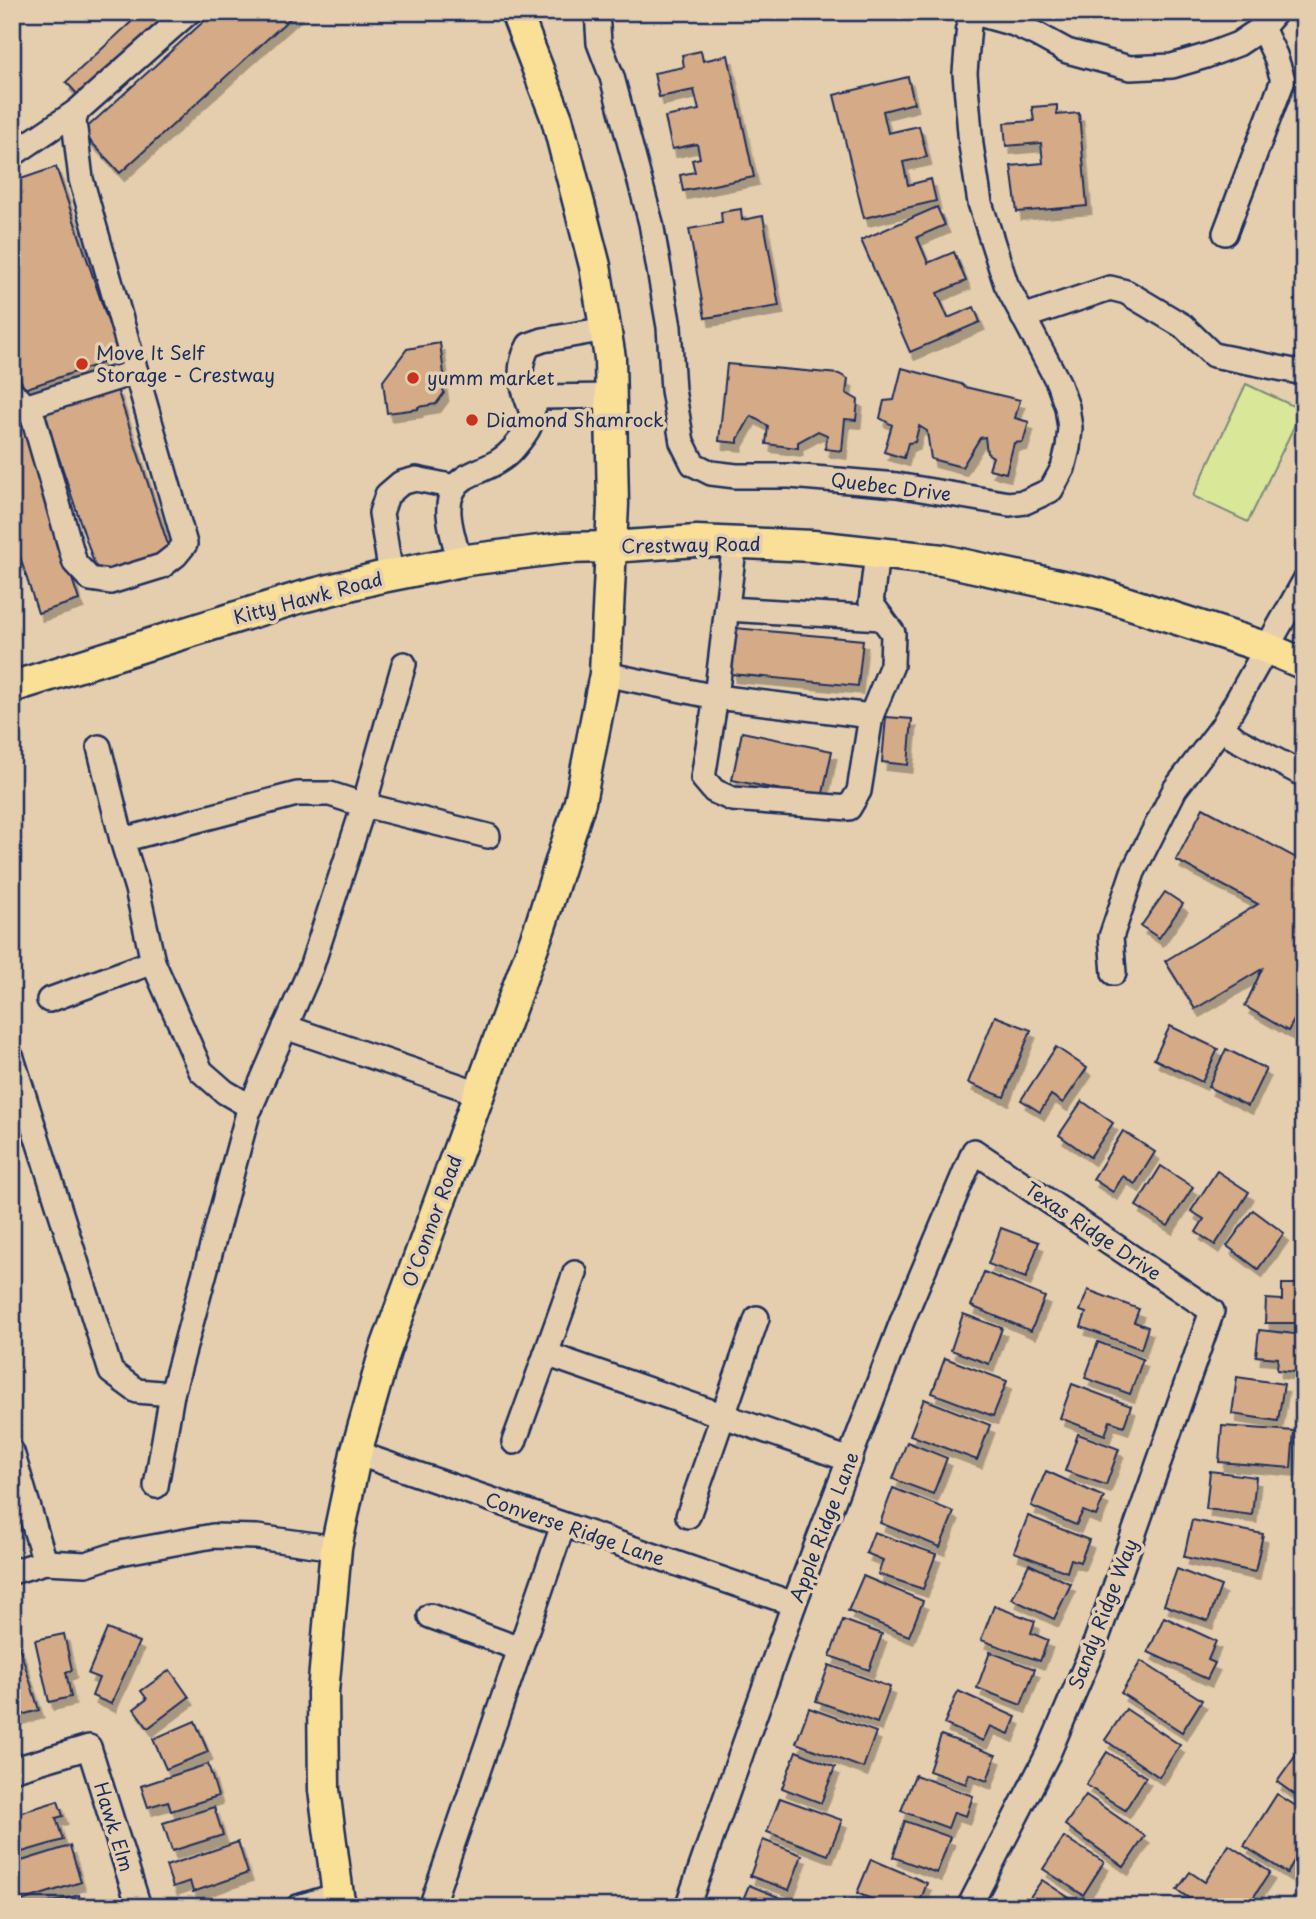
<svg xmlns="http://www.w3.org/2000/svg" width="1316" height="1919" font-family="'Playpen Sans',sans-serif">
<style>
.green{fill:#d9e799;stroke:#7a8b7c;stroke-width:2}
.building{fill:#d5aa86;stroke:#1b2f5e;stroke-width:2;filter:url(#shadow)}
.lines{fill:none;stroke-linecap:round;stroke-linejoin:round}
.minor-casing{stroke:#1b2f5e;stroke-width:28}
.major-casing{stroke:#1b2f5e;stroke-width:35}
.minor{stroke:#e5ceae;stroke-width:23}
.major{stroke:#fadf96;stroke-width:30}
.poi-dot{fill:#c8321e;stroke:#e5ceae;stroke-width:2.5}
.labels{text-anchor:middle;stroke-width:7;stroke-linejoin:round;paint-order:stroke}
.poi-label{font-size:19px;fill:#1b2f5e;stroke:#e5ceae;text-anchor:start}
.street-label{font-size:19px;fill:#1b2f5e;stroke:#e5ceae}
</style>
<defs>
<filter id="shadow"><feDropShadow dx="4.5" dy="8" stdDeviation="0" flood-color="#0004"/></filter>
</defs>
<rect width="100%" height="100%" fill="#e5ceae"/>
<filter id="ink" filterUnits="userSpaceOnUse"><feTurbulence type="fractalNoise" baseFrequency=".0143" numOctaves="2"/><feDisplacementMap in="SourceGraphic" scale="14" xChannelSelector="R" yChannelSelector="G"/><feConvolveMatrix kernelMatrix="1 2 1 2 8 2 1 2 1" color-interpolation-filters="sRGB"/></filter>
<g filter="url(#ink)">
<polygon class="green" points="1246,384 1302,410 1248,522 1193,496"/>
<g class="building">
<polygon points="142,12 175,12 81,98 66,82"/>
<polygon points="214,12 297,12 120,173 82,132"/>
<polygon points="701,51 703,61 728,55 754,177 683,191 680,175 695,172 692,160 700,158 697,144 672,149 665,117 699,110 694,90 659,97 654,73 684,67 682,55"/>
<polygon points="908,77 914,103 883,111 888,133 919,126 927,157 903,162 908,185 931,179 936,201 864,218 834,95"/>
<polygon points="1057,105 1057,115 1079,113 1087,206 1017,212 1011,166 1043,163 1041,143 1006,146 1004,123 1034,121 1032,107"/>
<polygon points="56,167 120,357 24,389 12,355 12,182"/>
<polygon points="937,207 945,225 917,237 928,263 954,252 966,281 937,293 948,318 974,307 980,322 910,352 861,240"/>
<polygon points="741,209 742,220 763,216 779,306 705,318 689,229 722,223 721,212"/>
<polygon points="440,343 444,374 441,375 444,393 436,404 418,407 418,409 387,413 383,381 407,349"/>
<polygon points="727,364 839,374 848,379 846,393 858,400 856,420 845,419 842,451 825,449 827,435 818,431 798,442 798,448 766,444 768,426 751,416 738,439 738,443 719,441"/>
<polygon points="902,368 961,384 965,387 1020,400 1015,418 1029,422 1023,442 1014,443 1006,473 989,469 993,457 987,453 985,437 980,438 962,467 931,459 927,431 919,426 915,442 908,443 904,458 884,452 892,425 880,418 884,401 894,400"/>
<polygon points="117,389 170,551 98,575 44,413"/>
<polygon points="19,417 79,600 38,613 12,532 12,419"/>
<polygon points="735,628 863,640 858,686 731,674"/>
<polygon points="886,717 912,719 908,765 882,762"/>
<polygon points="742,732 832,751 822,798 732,780"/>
<polygon points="1203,808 1304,862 1304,1002 1288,1031 1245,1006 1262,969 1195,1009 1165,961 1258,904 1176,860"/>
<polygon points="1165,892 1183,904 1159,938 1141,926"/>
<polygon points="995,1016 1031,1030 1004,1097 968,1083"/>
<polygon points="1170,1026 1218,1049 1202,1082 1154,1059"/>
<polygon points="1056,1047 1087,1068 1063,1103 1051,1095 1040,1112 1021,1100"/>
<polygon points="1226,1049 1266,1069 1248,1106 1208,1087"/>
<polygon points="1082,1101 1113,1123 1090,1157 1059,1135"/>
<polygon points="1123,1131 1155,1152 1135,1184 1123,1176 1113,1192 1093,1179"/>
<polygon points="1161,1166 1193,1187 1168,1226 1136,1206"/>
<polygon points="1217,1171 1249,1192 1215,1245 1196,1232 1204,1219 1191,1211"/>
<polygon points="1253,1210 1284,1233 1258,1269 1227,1246"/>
<polygon points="1001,1228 1039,1242 1026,1278 988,1264"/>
<polygon points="984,1272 1045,1297 1031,1331 971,1306"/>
<polygon points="1282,1284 1304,1284 1304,1323 1265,1323 1266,1299 1282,1300"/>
<polygon points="1088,1290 1139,1309 1134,1322 1148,1327 1141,1349 1081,1327 1086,1313 1080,1311"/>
<polygon points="963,1314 1002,1328 989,1364 951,1350"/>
<polygon points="1259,1330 1304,1335 1304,1373 1277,1370 1278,1358 1256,1356"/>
<polygon points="1098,1342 1143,1359 1130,1394 1085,1378"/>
<polygon points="945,1358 1007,1381 993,1416 932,1393"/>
<polygon points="1237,1377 1284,1384 1278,1421 1232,1414"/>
<polygon points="1072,1384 1131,1406 1124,1426 1110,1421 1105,1435 1060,1418"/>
<polygon points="924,1399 990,1425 977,1460 910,1435"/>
<polygon points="1222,1426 1294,1431 1291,1468 1219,1462"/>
<polygon points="1078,1434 1119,1449 1106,1485 1065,1471"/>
<polygon points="907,1442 947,1458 933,1494 893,1479"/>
<polygon points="1046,1471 1104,1497 1096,1516 1083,1511 1076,1525 1031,1506"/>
<polygon points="1210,1471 1256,1477 1252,1515 1206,1509"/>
<polygon points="893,1488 954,1512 940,1547 880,1523"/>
<polygon points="1028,1516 1089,1540 1080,1562 1071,1559 1067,1572 1014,1552"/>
<polygon points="1192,1520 1263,1534 1255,1572 1184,1557"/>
<polygon points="874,1532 936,1554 923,1589 878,1574 883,1560 866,1553"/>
<polygon points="1029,1564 1071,1584 1054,1619 1012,1599"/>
<polygon points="1177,1569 1221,1586 1208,1621 1164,1605"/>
<polygon points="863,1576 923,1601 909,1636 848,1611"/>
<polygon points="994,1606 1035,1621 1031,1633 1048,1640 1040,1661 981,1640"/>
<polygon points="1164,1617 1216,1641 1208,1660 1215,1663 1207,1679 1148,1652"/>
<polygon points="843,1620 882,1634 869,1670 830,1656"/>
<polygon points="107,1629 139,1642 111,1704 92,1696 99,1678 88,1674"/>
<polygon points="64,1634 72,1670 66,1672 71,1697 49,1702 35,1640"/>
<polygon points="18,1643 39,1710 18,1716 12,1701 12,1644"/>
<polygon points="990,1652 1035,1669 1021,1705 977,1688"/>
<polygon points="1141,1661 1202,1700 1182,1732 1121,1693"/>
<polygon points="829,1665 890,1687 877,1723 816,1701"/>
<polygon points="170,1670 189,1697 148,1728 134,1709 147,1699 141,1691"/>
<polygon points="958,1691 1016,1717 1009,1734 990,1726 983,1741 944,1724"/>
<polygon points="809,1708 876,1732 863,1768 796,1743"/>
<polygon points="1126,1709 1180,1745 1159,1777 1105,1740"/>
<polygon points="195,1721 208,1752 166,1769 153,1739"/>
<polygon points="941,1735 996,1755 987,1781 969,1774 966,1784 929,1771"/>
<polygon points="1304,1744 1304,1801 1277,1782"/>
<polygon points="796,1751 835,1767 821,1803 782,1788"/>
<polygon points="1107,1752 1146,1777 1125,1810 1086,1785"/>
<polygon points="208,1764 218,1796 171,1811 168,1801 148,1807 141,1786"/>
<polygon points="915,1775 973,1796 966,1816 954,1812 948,1828 901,1811"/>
<polygon points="1277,1794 1304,1811 1304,1843 1287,1873 1244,1846"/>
<polygon points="1086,1795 1145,1836 1124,1867 1065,1825"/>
<polygon points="780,1798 842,1820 828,1855 767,1832"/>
<polygon points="58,1801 63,1816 56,1818 63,1840 12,1855 12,1815"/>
<polygon points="214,1807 223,1835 172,1851 163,1823"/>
<polygon points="905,1821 950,1837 937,1873 893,1857"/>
<polygon points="1064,1837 1104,1862 1083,1895 1043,1869"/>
<polygon points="763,1840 802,1855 789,1890 750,1876"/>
<polygon points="238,1842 248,1873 193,1892 190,1881 173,1887 166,1866"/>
<polygon points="1229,1845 1270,1872 1251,1901 1260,1907 1202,1907 1177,1890 1190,1872 1205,1882"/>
<polygon points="70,1846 81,1882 15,1903 12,1895 12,1864"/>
<polygon points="871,1859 927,1883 918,1907 890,1907 857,1893"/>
<polygon points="1042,1880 1083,1907 1045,1907 1030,1897"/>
<polygon points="749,1885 803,1907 740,1907"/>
<polygon points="79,1895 82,1907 34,1907"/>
<polygon points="844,1898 867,1907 841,1907"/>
</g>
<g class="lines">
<defs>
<g id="minor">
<polyline points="597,12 599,43 612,77 651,223 669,327 673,390 682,442 693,464 711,473 736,476 790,476 897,485 1009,504 1025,502 1051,490 1063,468 1068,448 1070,428 1067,407 1058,382 1006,284 980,203 971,145 965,73 970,12"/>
<polyline points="971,12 1014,24 1036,34 1067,51 1130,68 1172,66 1206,56 1238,44 1262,28 1276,12"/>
<polyline points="12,155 77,111 189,12"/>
<polyline points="1225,233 1283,80 1275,55 1262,28"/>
<polyline points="1023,317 1110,288 1126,292 1183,326 1213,355 1304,373"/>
<polyline points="12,393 27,407 34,420 75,563 90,579 110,582 162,566 176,555 185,544 81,179 74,121 77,111"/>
<path d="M 531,410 C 522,385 515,370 529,345 L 543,340 L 606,329"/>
<polyline points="12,411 136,372"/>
<polyline points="735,541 716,697 703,778 714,791 732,799 849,808 859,791 871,716"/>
<path d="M 460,562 C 453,535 436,495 466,477 C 483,468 500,464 513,449 C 518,443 526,434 529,427 C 534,414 529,408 541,397 L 612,396"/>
<polyline points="391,575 381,513 387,495 401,483 416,479 455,487"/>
<polyline points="1304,582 1222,727 1236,739 1304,775"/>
<polyline points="727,609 882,618"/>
<polyline points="404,664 364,805 488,836"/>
<polyline points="605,674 716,697 871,716 892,665 893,633 871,603 877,553"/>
<polyline points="99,747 122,840"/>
<polyline points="153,962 201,1071 225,1092 251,1107"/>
<polyline points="1114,973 1111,937 1133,872 1175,789 1222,727"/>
<polyline points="285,1027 479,1093"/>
<polyline points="12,1058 111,1372 137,1391 172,1394 248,1113 311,968 364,805 330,794 297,794 122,840 137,889 153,962 49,1000"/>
<polyline points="546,1354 575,1273"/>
<polyline points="514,1442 546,1354 850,1460"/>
<polyline points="12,1452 45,1562"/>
<polyline points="356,1453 794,1604"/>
<polyline points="156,1486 172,1394"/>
<polyline points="688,1516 757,1318"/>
<polyline points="12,1572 45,1562 86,1564 120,1553 213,1536 257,1537 336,1548"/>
<polyline points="430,1616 520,1649"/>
<polyline points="12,1770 89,1747 139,1907"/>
<polyline points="298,1907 338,1895"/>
<polyline points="431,1907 563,1525"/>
<polyline points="687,1907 794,1604 903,1319 974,1151 1212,1311 1096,1641 1048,1754 969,1907"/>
</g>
<g id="major">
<polyline points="12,687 298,598 377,578 467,560 563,548 611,547 697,541 813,546 942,560 1100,594 1267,648 1304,664"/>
<polyline points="341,1907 338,1895 324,1790 323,1692 336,1548 356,1453 385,1351 540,927 580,802 605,674 613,504 610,358 595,266 557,119 516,12"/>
</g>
</defs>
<use href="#minor" class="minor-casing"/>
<use href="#major" class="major-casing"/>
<use href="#minor" class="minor"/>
<use href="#major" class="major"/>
</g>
</g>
<g class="poi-dot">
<circle cx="82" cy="364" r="7"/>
<circle cx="413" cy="378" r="7"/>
<circle cx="472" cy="420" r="7"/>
</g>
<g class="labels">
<g class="poi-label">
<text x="96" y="360">Move It Self<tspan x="96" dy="22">Storage - Crestway</tspan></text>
<text x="427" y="385">yumm market</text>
<text x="486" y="427">Diamond Shamrock</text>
</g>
<g class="street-label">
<text transform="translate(891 487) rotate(7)" y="7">Quebec Drive</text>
<text transform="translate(691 545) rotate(-1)" y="7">Crestway Road</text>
<text transform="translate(308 598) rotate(-15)" y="7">Kitty Hawk Road</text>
<text transform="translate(432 1221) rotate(-70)" y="7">O'Connor Road</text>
<text transform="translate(1093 1231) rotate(34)" y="7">Texas Ridge Drive</text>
<text transform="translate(824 1527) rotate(-69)" y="7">Apple Ridge Lane</text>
<text transform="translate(575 1529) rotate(19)" y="7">Converse Ridge Lane</text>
<text transform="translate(1103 1614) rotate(-69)" y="7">Sandy Ridge Way</text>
<text transform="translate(114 1827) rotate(73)" y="7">Hawk Elm</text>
</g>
</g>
<rect width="1316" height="1919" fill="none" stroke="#e5ceae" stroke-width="42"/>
<rect x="21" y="21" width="1274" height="1877" fill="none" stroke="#1b2f5e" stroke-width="2.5" filter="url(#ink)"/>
</svg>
